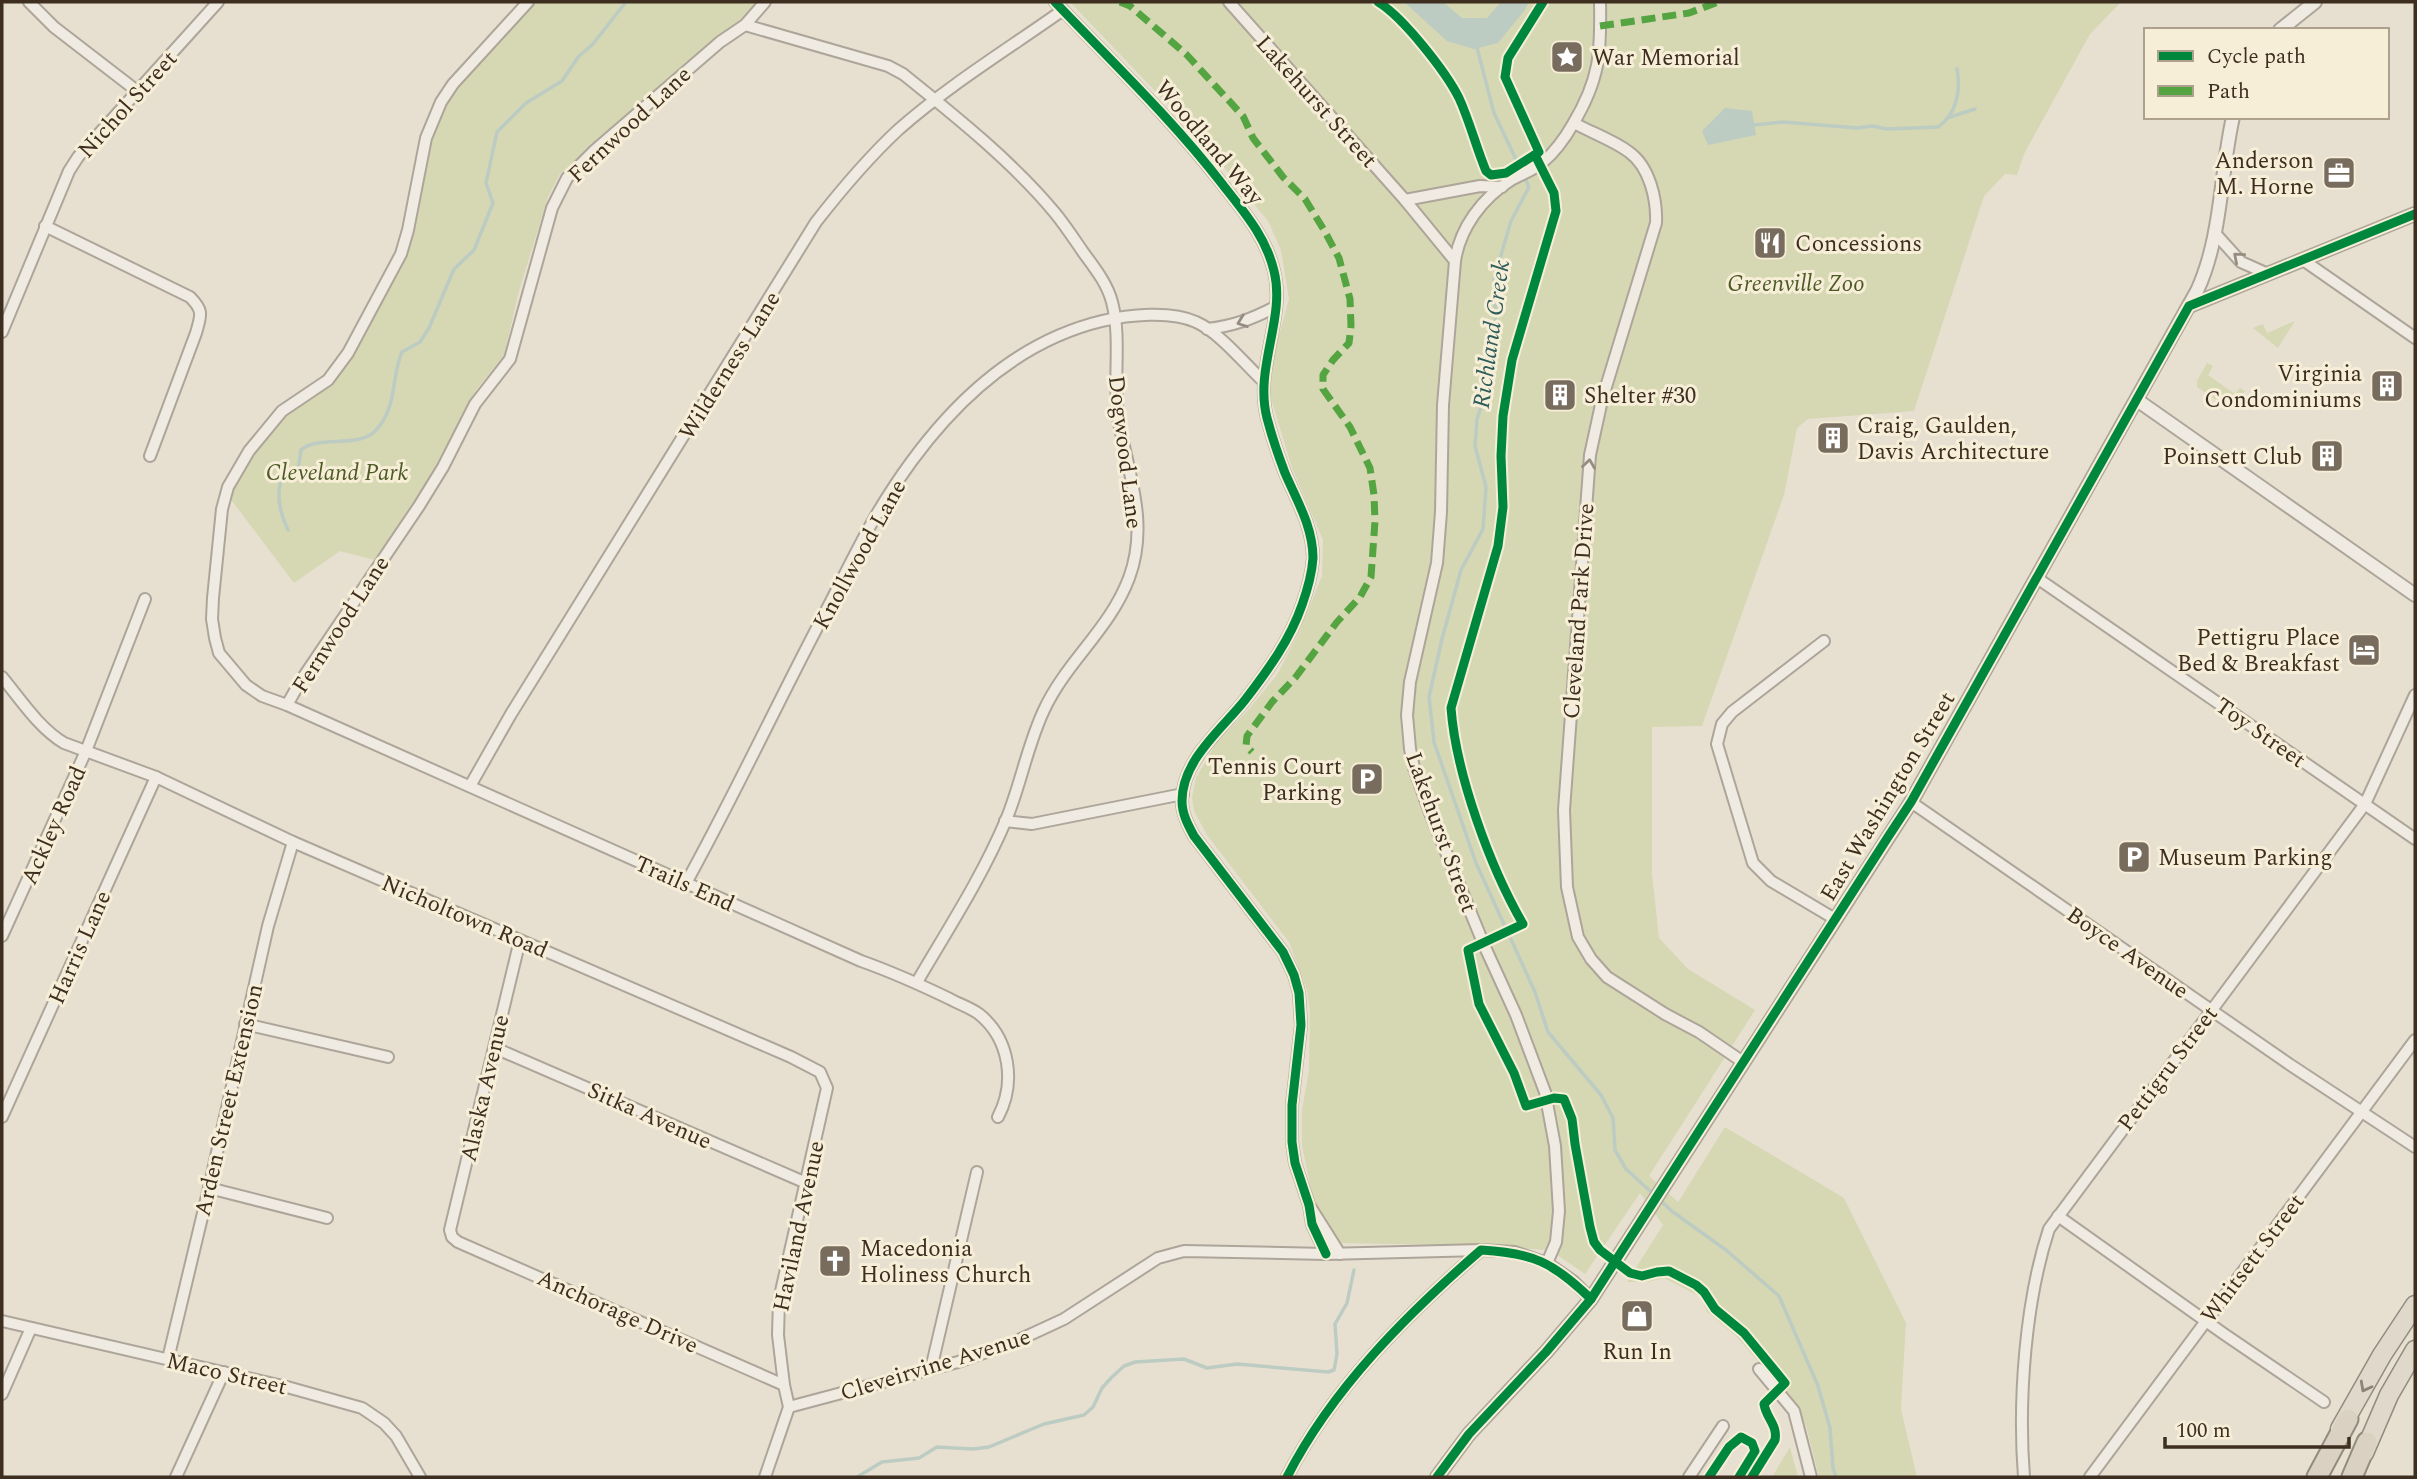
<svg xmlns="http://www.w3.org/2000/svg" width="2417" height="1479" font-family="Spectral,serif">
<style>
.green{fill:#d6d7b3}
.water{fill:#bcccc2}
.lines{fill:none;stroke-linecap:round;stroke-linejoin:round}
.stream{stroke:#bcccc2;stroke-width:3.5}
.minor-casing{stroke:#ada599;stroke-width:14}
.tertiary-casing{stroke:#ada599;stroke-width:16}
.trunk-casing{stroke:#928b80;stroke-width:21}
.motorway-casing{stroke:#928b80;stroke-width:23}
.minor{stroke:#efebe3;stroke-width:10}
.tertiary{stroke:#efebe3;stroke-width:12}
.trunk{stroke:#e0d9cb;stroke-width:18}
.motorway{stroke:#dad1c2;stroke-width:19}
.quiet{stroke:#54a441;stroke-width:7;stroke-dasharray:14 7;stroke-linecap:butt}
.cycleway-casing{stroke:#f7eed8;stroke-width:13}
.cycleway{stroke:#00873e;stroke-width:9}
.oneway{stroke:#968c82}
.oneway2{stroke:#8e8476}
.labels{text-anchor:middle;stroke-width:6;stroke-linejoin:round;paint-order:stroke}
.poi-label{font-size:23px;fill:#3d2e20;stroke:#f7eed8;text-anchor:start}
.street-label{font-size:23px;fill:#3d2e20;stroke:#f7eed8}
.park-label{font-size:23px;font-style:italic;fill:#4d5a26;stroke:#f7eed8}
.water-label{font-size:24px;font-style:italic;fill:#2f5d5a;stroke:#f7eed8}
</style>
<rect width="100%" height="100%" fill="#e7e0d1"/>
<g class="green">
<polygon points="533,2 758,2 741,19 686,62 560,174 548,197 519,291 504,355 476,390 429,478 375,560 340,551 294,583 229,497 250,455 278,416 333,380 385,295 432,133 451,93"/>
<polygon points="1070,2 2121,2 2090,34 2024,154 2017,175 2005,174 1984,196 1914,411 1808,419 1797,428 1784,495 1702,726 1652,727 1652,874 1659,938 1688,969 1755,1010 1649,1176 1678,1202 1725,1127 1844,1198 1906,1323 1901,1409 1917,1477 1819,1477 1806,1426 1796,1406 1736,1336 1707,1312 1701,1297 1664,1278 1648,1282 1627,1282 1663,1225 1640,1193 1585,1274 1550,1250 1453,1245 1337,1243 1315,1208 1302,1146 1302,1110 1309,1070 1310,1011 1307,990 1289,942 1207,835 1194,811 1192,797 1196,778 1216,743 1249,709 1277,675 1298,634 1322,576 1323,540 1292,468 1270,395 1275,350 1289,299 1281,250 1268,221 1199,137"/>
<polygon points="2295,321 2278,348 2253,328 2263,324 2267,333"/>
<polygon points="2207,363 2213,366 2208,375 2235,394 2240,388 2245,391 2231,410 2197,387 2197,381"/>
<polygon points="1790,1447 1798,1477 1772,1477"/>
</g>
<g class="water">
<polygon points="1404,2 1443,2 1462,18 1487,18 1501,2 1529,2 1524,11 1498,43 1474,49 1447,41"/>
<polygon points="1725,108 1752,111 1756,135 1708,145 1702,131"/>
</g>
<g class="lines">
<g class="stream">
<polyline points="1476,44 1494,113 1529,187 1511,221 1494,279 1496,334 1490,380 1477,419 1475,446 1486,487 1483,529 1461,570 1442,639 1429,697 1434,742 1476,863 1535,992 1548,1032 1601,1095 1613,1118 1615,1150 1626,1169 1673,1212 1726,1250 1779,1296 1818,1386 1830,1428 1833,1468 1836,1477"/>
<polyline points="1950,117 1975,109"/>
<path d="M 1754,125 L 1783,122 L 1858,128 L 1872,126 L 1887,129 L 1938,127 C 1957,114 1961,90 1957,69"/>
<path d="M 288,530 C 281,515 276,497 281,481 L 298,471 L 301,450 C 318,434 360,450 377,429 C 398,405 391,376 402,352 L 420,342 L 429,328 L 454,269 L 474,250 L 493,203 L 486,183 L 497,132 L 526,103 L 562,81 L 579,56 L 592,45 L 626,2"/>
<polyline points="857,1477 882,1462 919,1458 937,1447 973,1449 989,1447 1044,1424 1084,1415 1093,1407 1102,1388 1111,1378 1124,1366 1135,1362 1184,1359 1207,1368 1237,1364 1328,1372 1334,1370 1337,1354 1335,1324 1347,1303 1354,1270"/>
</g>
<defs>
<g id="minor">
<polyline points="29,2 54,27 137,91"/>
<path d="M 528,2 L 453,84 L 441,102 L 426,138 L 408,230 L 401,254 L 348,353 L 328,380 L 282,411 L 249,451 L 228,487 L 222,509 L 213,598 L 212,619 L 215,638 L 219,653 L 246,685 L 262,696 L 287,705 L 861,961 C 892,972 921,985 950,999 C 959,1004 971,1008 979,1014 C 1010,1039 1016,1083 998,1117"/>
<path d="M 1055,2 C 1112,62 1172,119 1223,185 C 1244,212 1266,237 1274,271 C 1286,318 1254,368 1267,418 C 1272,437 1278,455 1285,473 C 1297,501 1313,527 1313,558 C 1312,573 1307,591 1302,605 C 1290,640 1268,670 1245,700 C 1222,729 1182,760 1182,801 C 1182,814 1188,825 1194,836 L 1283,952 L 1294,975 L 1299,993 L 1301,1025 L 1292,1105 L 1292,1142 L 1295,1163 L 1309,1205 L 1312,1224 L 1326,1254"/>
<polyline points="1229,2 1405,200 1455,261 1443,405 1441,512 1437,563 1410,682 1407,715 1410,749 1414,768 1430,813 1484,945 1516,1015 1545,1092 1555,1146 1559,1211 1556,1242 1547,1263"/>
<path d="M 745,25 L 888,66 L 903,74 C 954,115 1014,163 1055,213 C 1065,225 1074,239 1083,252 C 1094,267 1107,283 1112,302 C 1122,340 1112,383 1119,423 C 1129,475 1149,525 1129,578 C 1110,629 1066,662 1044,710 C 1027,746 1021,784 1006,820 C 982,877 948,929 917,982"/>
<path d="M 1574,123 C 1592,133 1613,140 1629,152 C 1650,167 1657,200 1656,223 L 1602,400 L 1590,455 L 1564,810 L 1567,887 L 1578,937 L 1591,959 L 1607,977 L 1665,1014 L 1699,1032 L 1743,1062"/>
<polyline points="1405,200 1480,186 1502,187"/>
<path d="M 45,226 L 190,297 C 204,311 201,315 196,333 L 150,456"/>
<polyline points="2214,232 2241,262 2268,274"/>
<polyline points="2303,260 2415,338"/>
<path d="M 1455,261 C 1460,228 1482,198 1511,180 C 1522,174 1534,170 1543,162 C 1556,151 1565,138 1573,124 C 1600,79 1601,53 1600,2"/>
<path d="M 1207,329 C 1233,326 1252,319 1275,307"/>
<polyline points="2,332 69,171 78,157 218,2"/>
<polyline points="2037,578 2415,839"/>
<polyline points="1824,641 1732,712 1722,724 1717,744 1753,863 1771,881 1835,919"/>
<path d="M 2,677 C 21,700 39,728 64,743 L 156,777 L 293,842 L 791,1057 L 820,1072 L 827,1088 L 779,1300 L 778,1335 L 784,1385 L 789,1407 L 765,1477"/>
<polyline points="287,705 300,682 419,506 443,467 475,404 510,359 552,208 567,178 595,150 720,42 745,25 765,2"/>
<path d="M 470,786 L 511,714 L 816,222 C 841,190 868,158 898,130 C 949,85 1008,49 1063,10"/>
<polyline points="1911,802 2289,1064 2415,1147"/>
<polyline points="1005,821 1032,824 1183,794"/>
<path d="M 686,883 C 733,798 774,710 819,624 C 839,587 857,548 878,512 C 929,427 1002,345 1102,321 C 1127,315 1171,310 1196,322 C 1219,332 1244,363 1263,381"/>
<polyline points="2,936 86,751 145,599"/>
<polyline points="520,940 450,1230 452,1237 458,1242 784,1385"/>
<polyline points="245,1024 388,1057"/>
<polyline points="495,1048 804,1182"/>
<polyline points="2,1117 156,777"/>
<polyline points="209,1188 327,1218"/>
<polyline points="1311,1208 1340,1254"/>
<polyline points="2058,1216 2224,1334 2324,1402"/>
<polyline points="2,1321 287,1387 362,1408 384,1423 396,1436 420,1477"/>
<polyline points="168,1359 209,1188 268,926 293,842"/>
<polyline points="931,1369 977,1172"/>
<polyline points="1759,1369 1794,1411 1811,1477"/>
<polyline points="2,1394 31,1328"/>
<polyline points="789,1407 958,1362 1010,1344 1064,1319 1158,1258 1184,1251 1326,1254 1481,1250 1515,1252 1547,1263 1573,1281 1591,1299"/>
<polyline points="176,1477 224,1372"/>
<path d="M 1287,1477 C 1332,1389 1406,1315 1481,1250"/>
<polyline points="1689,1477 1723,1426"/>
<path d="M 2024,1477 C 2018,1401 2025,1302 2049,1229 L 2365,804 L 2415,695"/>
<polyline points="2090,1477 2415,1040"/>
</g>
<g id="tertiary">
<polyline points="2280,30 2315,2"/>
<polyline points="2189,306 2415,214"/>
<polyline points="2137,400 2415,595"/>
<path d="M 1437,1477 L 1469,1434 L 1546,1352 L 1591,1299 L 1911,802 L 2197,291 C 2222,237 2220,174 2233,117"/>
</g>
<g id="trunk">
<polyline points="2340,1429 2382,1355 2415,1305"/>
<polyline points="2364,1453 2389,1395 2415,1350"/>
</g>
<g id="motorway">
<polyline points="2317,1477 2348,1419"/>
<polyline points="2352,1477 2367,1442"/>
</g>
</defs>
<use href="#minor" class="minor-casing"/>
<use href="#tertiary" class="tertiary-casing"/>
<use href="#trunk" class="trunk-casing"/>
<use href="#motorway" class="motorway-casing"/>
<use href="#minor" class="minor"/>
<use href="#tertiary" class="tertiary"/>
<use href="#trunk" class="trunk"/>
<use href="#motorway" class="motorway"/>
<g class="quiet">
<polyline points="1120,2 1130,6 1186,54 1243,116 1253,138 1283,177 1305,199 1324,230 1339,258 1350,299 1351,326 1349,343 1333,360 1323,375 1323,389 1350,427 1370,468 1374,495 1375,521 1371,577 1360,597 1337,622 1295,678 1272,702 1247,736 1246,746 1252,752"/>
<polyline points="1600,26 1689,13 1718,2"/>
</g>
<defs>
<g id="cycleway">
<path d="M 1055,2 C 1112,62 1172,119 1223,185 C 1244,212 1266,237 1274,271 C 1286,318 1254,368 1267,418 C 1272,437 1278,455 1285,473 C 1297,501 1313,527 1313,558 C 1312,573 1307,591 1302,605 C 1290,640 1268,670 1245,700 C 1222,729 1182,760 1182,801 C 1182,814 1188,825 1194,836 L 1283,952 L 1294,975 L 1299,993 L 1301,1025 L 1292,1105 L 1292,1142 L 1295,1163 L 1309,1205 L 1312,1224 L 1326,1254"/>
<path d="M 1378,2 C 1403,17 1446,72 1459,98 C 1470,122 1476,147 1486,171 L 1491,175 L 1506,173 L 1539,152 L 1505,77 L 1508,58 L 1543,2"/>
<path d="M 1535,155 L 1554,193 L 1556,211 L 1512,360 L 1503,416 L 1501,456 L 1503,507 L 1498,546 L 1451,708 C 1456,774 1490,867 1523,924 L 1468,950 L 1479,1004 L 1514,1073 L 1526,1106 L 1554,1098 L 1564,1099 L 1572,1119 L 1575,1144 L 1590,1227 L 1594,1242 L 1600,1250 L 1630,1273 L 1642,1276 L 1657,1272 L 1669,1271 L 1696,1285 L 1704,1292 L 1715,1309 L 1744,1333 L 1785,1383 L 1764,1404 C 1766,1418 1778,1425 1775,1440 L 1752,1477"/>
<path d="M 1287,1477 C 1332,1389 1406,1315 1481,1250 C 1533,1253 1553,1262 1591,1299"/>
<polyline points="1437,1477 1469,1434 1546,1352 1591,1299 1888,837 1911,802 2189,306 2415,214"/>
<polyline points="1709,1477 1729,1447 1741,1437 1752,1443 1755,1451 1739,1477"/>
</g>
</defs>
<use href="#cycleway" class="cycleway-casing"/>
<use href="#cycleway" class="cycleway"/>
</g>
<defs><path id="oneway-chevron" d="M-2-3.5L2.5 0L-2 3.5" fill="none" stroke-width="1.6" stroke-linecap="round" stroke-linejoin="round" transform="scale(1.75)"/></defs>
<g class="oneway">
<use href="#oneway-chevron" transform="translate(2238 257) rotate(-139)"/>
<use href="#oneway-chevron" transform="translate(1242 322) rotate(160)"/>
<use href="#oneway-chevron" transform="translate(1589 464) rotate(-82)"/>
</g>
<use class="oneway2" href="#oneway-chevron" transform="translate(2365 1387) rotate(118)"/>
<defs>
<symbol id="sight-square" viewBox="-11 -11 22 22"><rect x="-9" y="-9" width="18" height="18" rx="4" fill="#786c5e" stroke="#f7eed8"/><path d="M0-6L1.8-2.2L6-1.7L2.9 1.2L3.7 5.4L0 3.3L-3.7 5.4L-2.9 1.2L-6-1.7L-1.8-2.2Z" fill="#fff"/></symbol>
<symbol id="office-square" viewBox="-11 -11 22 22"><rect x="-9" y="-9" width="18" height="18" rx="4" fill="#786c5e" stroke="#f7eed8"/><path d="M-6-3h4V-5.5h4V-3h4V5H-6ZM-1-4.5V-3h2v-1.5ZM-6 0V1H6V0Z" fill="#fff"/></symbol>
<symbol id="restaurant-square" viewBox="-11 -11 22 22"><rect x="-9" y="-9" width="18" height="18" rx="4" fill="#786c5e" stroke="#f7eed8"/><path d="M-5-6h1v4h1v-4h1v4h1v-4h1v5L-1.5 .5V6h-2V.5L-5-1ZM5-6V6H3V1.5H1.5Q1.5-4 5-6Z" fill="#fff"/></symbol>
<symbol id="building-square" viewBox="-11 -11 22 22"><rect x="-9" y="-9" width="18" height="18" rx="4" fill="#786c5e" stroke="#f7eed8"/><path d="M-4-6H4V6H1V3H-1V6H-4ZM-2.5-4.3h1.7v1.8h-1.7ZM.8-4.3h1.7v1.8H.8ZM-2.5-1h1.7V.8h-1.7ZM.8-1h1.7V.8H.8Z" fill="#fff"/></symbol>
<symbol id="hotel-square" viewBox="-11 -11 22 22"><rect x="-9" y="-9" width="18" height="18" rx="4" fill="#786c5e" stroke="#f7eed8"/><path d="M-6-4.5h1.5V1H6V5H4.5V3h-9V5H-6ZM-4 0a1.8 1.8 0 1 1 3.6 0ZM.5 0V-2.5h3Q6-2.5 6 0Z" fill="#fff"/></symbol>
<symbol id="parking-square" viewBox="-11 -11 22 22"><rect x="-9" y="-9" width="18" height="18" rx="4" fill="#786c5e" stroke="#f7eed8"/><path d="M-3.5-5.5H1a3.5 3.5 0 0 1 0 7H-1V5.5H-3.5ZM-1-3.4V-.6H.8a1.4 1.4 0 0 0 0-2.8Z" fill="#fff"/></symbol>
<symbol id="church-square" viewBox="-11 -11 22 22"><rect x="-9" y="-9" width="18" height="18" rx="4" fill="#786c5e" stroke="#f7eed8"/><path d="M-1.2-6h2.4v3.5h3.3v2.4h-3.3V6h-2.4V-.1h-3.3v-2.4h3.3Z" fill="#fff"/></symbol>
<symbol id="shop-square" viewBox="-11 -11 22 22"><rect x="-9" y="-9" width="18" height="18" rx="4" fill="#786c5e" stroke="#f7eed8"/><path d="M-5-2.5h2.3a2.7 3.5 0 0 1 5.4 0H5L5.5 6h-11ZM-1.5-2.5h3a1.5 2.3 0 0 0-3 0Z" fill="#fff"/></symbol>
</defs>
<g fill-rule="evenodd">
<use href="#sight-square" x="1548" y="38" width="38" height="38"/>
<use href="#office-square" x="2320" y="154" width="38" height="38"/>
<use href="#restaurant-square" x="1751" y="224" width="38" height="38"/>
<use href="#building-square" x="2368" y="367" width="38" height="38"/>
<use href="#building-square" x="1541" y="376" width="38" height="38"/>
<use href="#building-square" x="1814" y="419" width="38" height="38"/>
<use href="#building-square" x="2308" y="437" width="38" height="38"/>
<use href="#hotel-square" x="2345" y="631" width="38" height="38"/>
<use href="#parking-square" x="1348" y="760" width="38" height="38"/>
<use href="#parking-square" x="2115" y="838" width="38" height="38"/>
<use href="#church-square" x="816" y="1242" width="38" height="38"/>
<use href="#shop-square" x="1618" y="1297" width="38" height="38"/>
</g>
<g class="labels">
<g class="poi-label">
<text x="1592" y="65">War Memorial</text>
<text x="2314" y="168" text-anchor="end">Anderson<tspan x="2314" dy="26">M. Horne</tspan></text>
<text x="1795" y="251">Concessions</text>
<text x="2362" y="381" text-anchor="end">Virginia<tspan x="2362" dy="26">Condominiums</tspan></text>
<text x="1584" y="403">Shelter #30</text>
<text x="1857" y="433">Craig, Gaulden,<tspan x="1857" dy="26">Davis Architecture</tspan></text>
<text x="2302" y="464" text-anchor="end">Poinsett Club</text>
<text x="2340" y="645" text-anchor="end">Pettigru Place<tspan x="2340" dy="26">Bed &amp; Breakfast</tspan></text>
<text x="1342" y="774" text-anchor="end">Tennis Court<tspan x="1342" dy="26">Parking</tspan></text>
<text x="2158" y="865">Museum Parking</text>
<text x="860" y="1256">Macedonia<tspan x="860" dy="26">Holiness Church</tspan></text>
<text x="1637" y="1359" text-anchor="middle">Run In</text>
</g>
<g class="street-label">
<text transform="translate(1317 101) rotate(48)" y="8">Lakehurst Street</text>
<text transform="translate(127 104) rotate(-48)" y="8">Nichol Street</text>
<text transform="translate(629 124) rotate(-43)" y="8">Fernwood Lane</text>
<text transform="translate(1210 142) rotate(50)" y="8">Woodland Way</text>
<text transform="translate(729 365) rotate(-58)" y="8">Wilderness Lane</text>
<text transform="translate(1126 452) rotate(83)" y="8">Dogwood Lane</text>
<text transform="translate(859 554) rotate(-61)" y="8">Knollwood Lane</text>
<text transform="translate(1578 611) rotate(-86)" y="8">Cleveland Park Drive</text>
<text transform="translate(340 624) rotate(-57)" y="8">Fernwood Lane</text>
<text transform="translate(2261 732) rotate(35)" y="8">Toy Street</text>
<text transform="translate(1887 796) rotate(-59)" y="8">East Washington Street</text>
<text transform="translate(53 825) rotate(-66)" y="8">Ackley Road</text>
<text transform="translate(1442 832) rotate(70)" y="8">Lakehurst Street</text>
<text transform="translate(685 883) rotate(24)" y="8">Trails End</text>
<text transform="translate(465 916) rotate(23)" y="8">Nicholtown Road</text>
<text transform="translate(79 947) rotate(-66)" y="8">Harris Lane</text>
<text transform="translate(2128 952) rotate(35)" y="8">Boyce Avenue</text>
<text transform="translate(2167 1068) rotate(-53)" y="8">Pettigru Street</text>
<text transform="translate(484 1088) rotate(-77)" y="8">Alaska Avenue</text>
<text transform="translate(228 1100) rotate(-77)" y="8">Arden Street Extension</text>
<text transform="translate(650 1115) rotate(24)" y="8">Sitka Avenue</text>
<text transform="translate(798 1226) rotate(-78)" y="8">Haviland Avenue</text>
<text transform="translate(2252 1258) rotate(-53)" y="8">Whitsett Street</text>
<text transform="translate(618 1311) rotate(24)" y="8">Anchorage Drive</text>
<text transform="translate(935 1364) rotate(-17)" y="8">Cleveirvine Avenue</text>
<text transform="translate(227 1373) rotate(13)" y="8">Maco Street</text>
</g>
<g class="park-label">
<text x="1796" y="291">Greenville Zoo</text>
<text x="337" y="480">Cleveland Park</text>
</g>
<g class="water-label">
<text transform="translate(1491 334) rotate(-82)" y="8">Richland Creek</text>
</g>
</g>
<rect width="2417" height="1479" fill="none" stroke="#3d2e20" stroke-width="7"/>
<rect x="2144" y="28" width="245" height="91" fill="#f7eed8" stroke="#ada18e" stroke-width="2"/>
<rect x="2158" y="51" width="35" height="10" fill="#00873e" stroke="#ada18e" stroke-width="2"/>
<text x="2207" y="63" font-size="21" fill="#3d2e20">Cycle path</text>
<rect x="2158" y="86" width="35" height="10" fill="#54a441" stroke="#ada18e" stroke-width="2"/>
<text x="2207" y="98" font-size="21" fill="#3d2e20">Path</text>
<path d="M2165 1437v10h184v-10" fill="none" stroke="#3d2e20" stroke-width="3.5"/>
<text x="2176" y="1437" font-size="21" fill="#3d2e20" stroke="#f7eed8" stroke-width="5" paint-order="stroke">100 m</text>
</svg>
